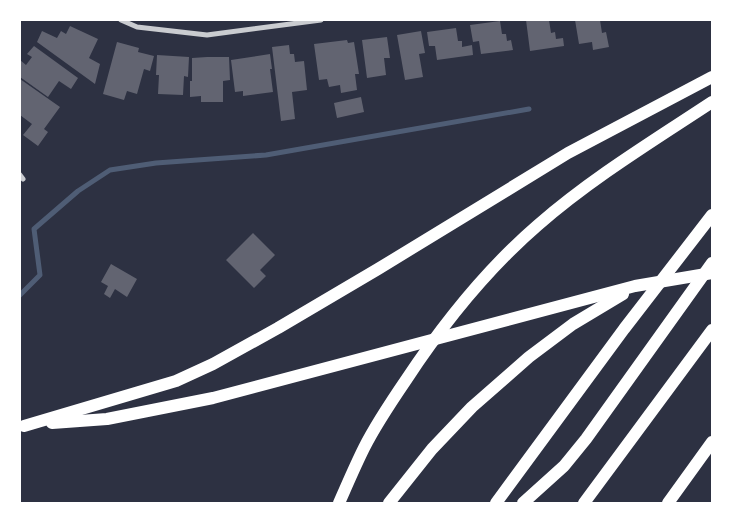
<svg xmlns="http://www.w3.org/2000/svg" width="732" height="523" font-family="'Alegreya Sans',sans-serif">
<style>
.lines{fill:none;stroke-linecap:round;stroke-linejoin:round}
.stream{stroke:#4f5d75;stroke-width:5}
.building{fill:#626471}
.minor{stroke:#caccd0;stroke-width:5}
.motorway{stroke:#fff;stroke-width:12}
</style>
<rect width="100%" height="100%" fill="#2d3142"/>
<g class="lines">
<polyline class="stream" points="20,295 40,275 34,229 78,191 110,170 156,163 266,155 529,109"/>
</g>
<g class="building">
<polygon points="526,20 549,20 551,33 555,32 556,39 563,38 564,46 530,51"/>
<polygon points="575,20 600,20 602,33 606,32 609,47 593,50 592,42 579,44"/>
<polygon points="500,21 502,34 506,34 507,41 511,40 513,50 481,54 479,41 473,42 470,25"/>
<polygon points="70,26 98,39 89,58 100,64 95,84 37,42 42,31 57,38 61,31 66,34"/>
<polygon points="456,28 458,41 462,41 462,47 472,45 473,55 437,60 435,46 429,46 427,32"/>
<polygon points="421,31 425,53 419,54 423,77 405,80 397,35"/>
<polygon points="387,37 390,58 384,58 386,75 367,78 362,40"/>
<polygon points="347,40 348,43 354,42 359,74 355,74 357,90 341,93 340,85 329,87 327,79 319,80 314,44"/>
<polygon points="117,42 139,48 138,52 154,56 150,71 144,69 137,94 127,91 124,100 103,94"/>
<polygon points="289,45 290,54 294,54 295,62 304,61 307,90 292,92 295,119 281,121 272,47"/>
<polygon points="34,46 78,78 71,89 59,81 48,97 20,77 20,60 26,65 32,57 27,54"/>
<polygon points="270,54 272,69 270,69 273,92 243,96 243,91 235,92 231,60"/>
<polygon points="157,55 189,57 188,77 184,76 183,95 158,94 159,75 156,75"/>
<polygon points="207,57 229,57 230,80 223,81 223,102 201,102 201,96 190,97 190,81 192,81 192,58"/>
<polygon points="20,79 60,107 44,129 48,132 38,146 23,135 32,124 20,115"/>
<polygon points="361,97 364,112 337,118 334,103"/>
<polygon points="253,233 275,255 260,270 266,276 254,288 226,260"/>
<polygon points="111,264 137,279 127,297 115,289 110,298 104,294 108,286 101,282"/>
</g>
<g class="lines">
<g class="minor">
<polyline points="121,20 137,27 207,35 321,20"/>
<polyline points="20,175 23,179"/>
</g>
<g class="motorway">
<polyline points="52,423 107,419 213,398 635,286 712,273"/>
<polyline points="24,426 176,381 213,364 278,328 378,269 568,153 712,77"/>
<path d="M 339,503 C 347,485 355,466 364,448 C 376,424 391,402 406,380 C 443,324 487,269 538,225 C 592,178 653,141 712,102"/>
<polyline points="389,503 432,449 472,407 529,357 573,324 623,294"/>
<polyline points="496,503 624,329 712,215"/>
<polyline points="523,503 564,466 586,439 712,263"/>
<polyline points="584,503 712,330"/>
<polyline points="668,503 712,442"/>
</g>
</g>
<rect width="732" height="523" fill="none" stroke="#ffffff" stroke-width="42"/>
</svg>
